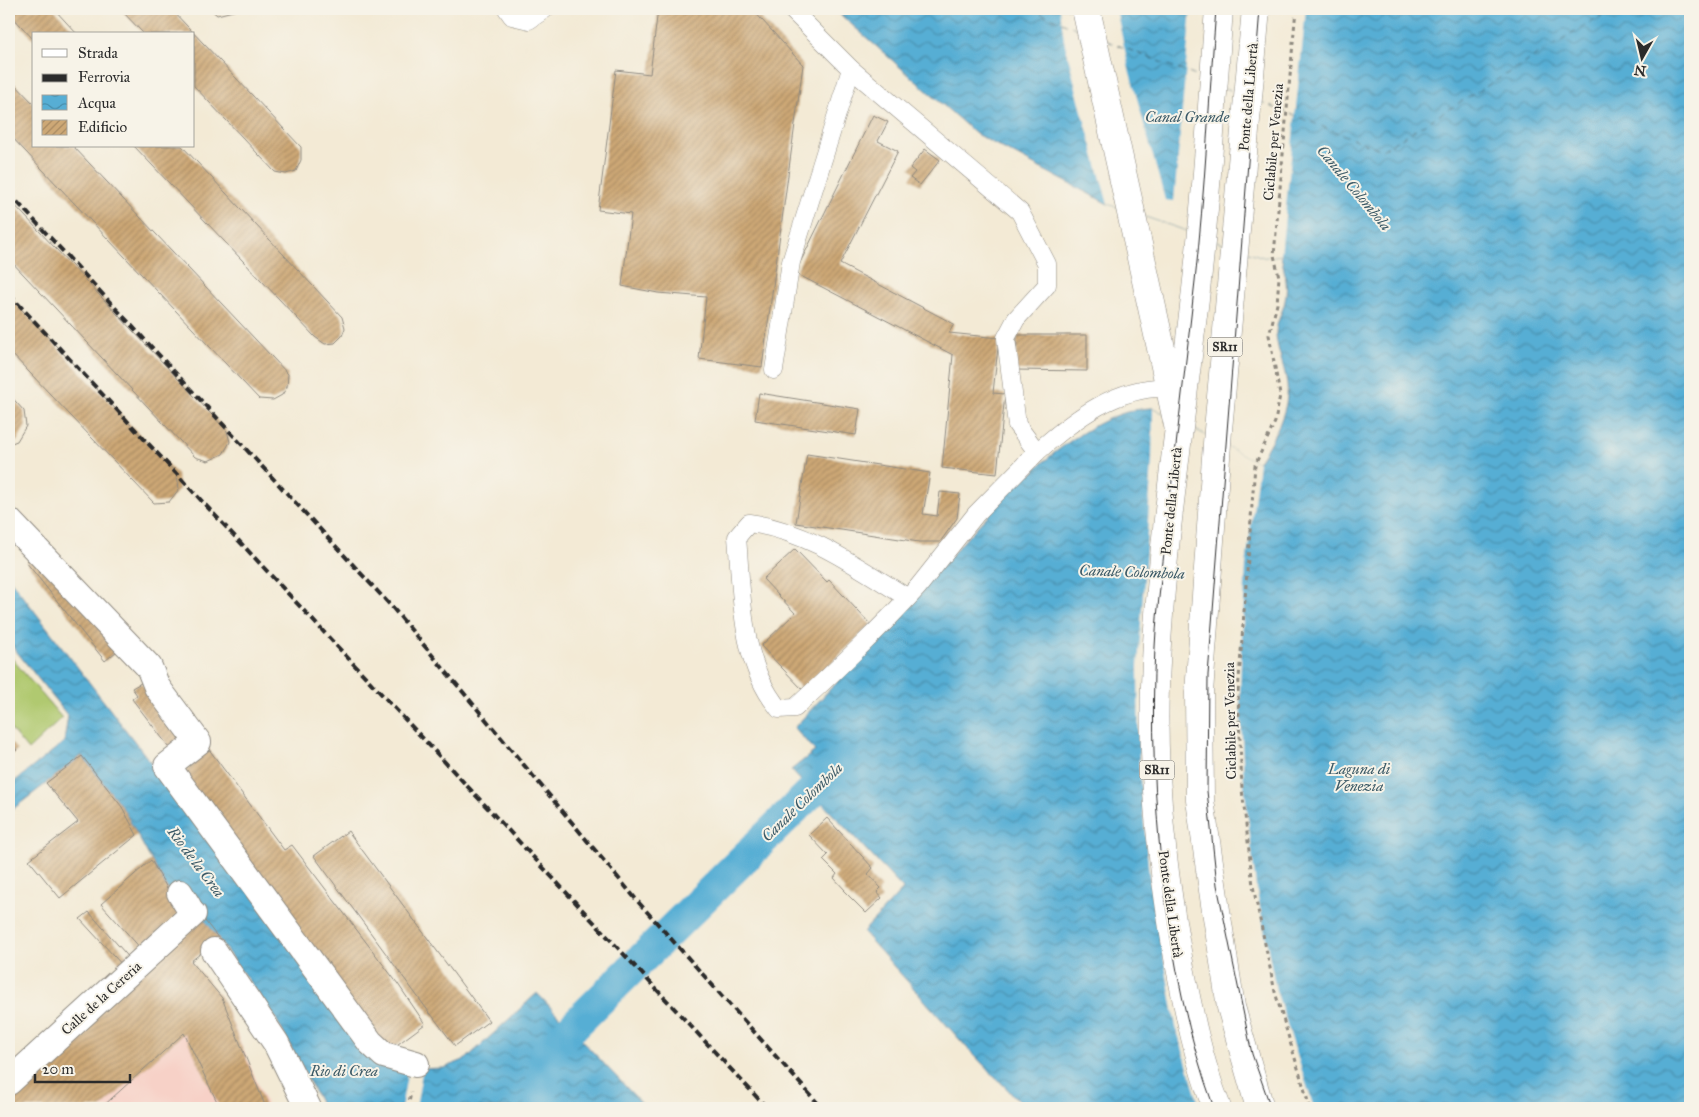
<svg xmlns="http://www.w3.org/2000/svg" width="1699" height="1117" font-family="'IM FELL Great Primer',serif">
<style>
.built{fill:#f7d1c7}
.green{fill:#b0c96f;stroke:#6e7a4d}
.water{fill:url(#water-waves);stroke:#416c80}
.pier{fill:#f3ead5}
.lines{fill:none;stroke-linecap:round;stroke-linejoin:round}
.canal{stroke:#57aed4;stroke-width:32}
.ferry{stroke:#3a5966;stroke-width:1;stroke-dasharray:6 5;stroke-linecap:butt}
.building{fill:url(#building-hatch)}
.service-casing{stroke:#8f8a80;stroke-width:19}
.pedestrian-casing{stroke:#8f8a80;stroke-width:28}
.minor-casing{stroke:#8f8a80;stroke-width:29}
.trunk-casing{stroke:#8f8a80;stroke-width:29}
.path{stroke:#8f8a80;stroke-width:3;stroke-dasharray:4 4;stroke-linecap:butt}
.service{stroke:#fff;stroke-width:18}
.pedestrian{stroke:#fff;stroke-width:26}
.minor{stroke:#fff;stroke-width:28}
.trunk{stroke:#fff;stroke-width:28}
.tram{stroke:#2b2b2b;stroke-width:1}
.rail{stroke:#2b2b2b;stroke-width:4;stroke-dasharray:8 4;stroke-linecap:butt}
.labels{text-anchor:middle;stroke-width:4;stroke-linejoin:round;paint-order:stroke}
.shield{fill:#f7f3e8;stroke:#686764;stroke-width:1}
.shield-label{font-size:12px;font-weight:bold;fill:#2b2b2b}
.street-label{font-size:14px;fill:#2b2b2b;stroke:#f7f3e8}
.water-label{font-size:15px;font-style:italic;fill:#3a5966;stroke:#f7f3e8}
</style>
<defs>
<pattern id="water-waves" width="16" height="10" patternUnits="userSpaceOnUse" patternTransform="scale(1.25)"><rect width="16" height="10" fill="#57aed4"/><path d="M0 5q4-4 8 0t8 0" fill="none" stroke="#488eac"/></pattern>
<pattern id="building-hatch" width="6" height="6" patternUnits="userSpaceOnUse" patternTransform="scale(1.25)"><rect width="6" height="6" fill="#cda876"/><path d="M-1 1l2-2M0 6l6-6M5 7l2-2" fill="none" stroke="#a78961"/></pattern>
</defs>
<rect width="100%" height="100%" fill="#f7f3e8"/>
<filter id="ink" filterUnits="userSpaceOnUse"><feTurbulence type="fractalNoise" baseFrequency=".02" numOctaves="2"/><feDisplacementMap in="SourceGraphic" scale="10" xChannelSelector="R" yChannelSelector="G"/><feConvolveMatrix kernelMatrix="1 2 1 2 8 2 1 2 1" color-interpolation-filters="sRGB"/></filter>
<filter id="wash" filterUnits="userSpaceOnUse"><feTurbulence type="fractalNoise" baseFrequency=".0096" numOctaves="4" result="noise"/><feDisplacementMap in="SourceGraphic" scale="20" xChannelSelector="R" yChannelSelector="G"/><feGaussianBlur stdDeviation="1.12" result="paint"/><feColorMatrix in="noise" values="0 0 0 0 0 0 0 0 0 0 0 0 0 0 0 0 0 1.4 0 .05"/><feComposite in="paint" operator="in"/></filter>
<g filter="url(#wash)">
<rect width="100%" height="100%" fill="#f3ead5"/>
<polygon class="built" points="173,940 222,998 268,1108 9,1108 9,1088"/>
<polygon class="green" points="9,655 62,718 28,750 9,727"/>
<g class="water">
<path d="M 834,9 L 1690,9 L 1690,1108 L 1026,1108 L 970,1051 L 863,932 L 903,889 L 791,770 L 815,751 L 794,728 C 836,683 878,637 919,591 C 972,534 1070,409 1153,408 L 1258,463 C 1272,440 1290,412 1287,384 C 1285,367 1277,351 1276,334 C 1276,322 1283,312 1285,301 C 1289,284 1284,272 1281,255 L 1264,257 L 1108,204 L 976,134 Z"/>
<polygon points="9,578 234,871 418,1069 444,1068 466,1059 537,993 646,1108 323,1108 275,1017 202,917 171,896 122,807 82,756 9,812 9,786 64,742 68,716 9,642"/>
</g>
<g class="pier">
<polygon points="1060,9 1116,9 1129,69 1165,200 1174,201 1191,9 1306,9 1281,255 1264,257 1108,204 1079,100 1064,40"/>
<polygon points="1153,408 1259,463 1246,566 1241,656 1240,695 1244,784 1256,887 1276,990 1314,1108 1200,1108 1176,1027 1149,874 1139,767 1138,667 1152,462"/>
<polygon points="409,1065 423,1067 416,1108 401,1108"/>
</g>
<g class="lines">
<polyline class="canal" points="540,1108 546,1053 844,760"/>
<g class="ferry">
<polyline points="1031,9 1078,29"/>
<polyline points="1107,41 1201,78"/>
<polyline points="1225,88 1236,92"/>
<polyline points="1260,102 1382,150 1613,9"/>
</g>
</g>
<g id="blocks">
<g class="building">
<polygon points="9,9 54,9 77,34 34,34 34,40 9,13"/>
<polygon points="120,9 171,9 301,147 301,160 296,171 286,174 275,172 194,86 194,34 144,34"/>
<polygon points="210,9 241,9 217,15"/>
<polygon points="658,9 752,9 803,65 762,367 699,359 706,297 658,293 622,286 631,214 598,210 616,70 650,74"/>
<polygon points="9,78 34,104 34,146 73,146 288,374 287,387 282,395 273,400 259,399 9,134"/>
<polygon points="873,115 888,122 878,141 898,151 840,264 954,324 949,333 999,338 993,393 1005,394 997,474 942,468 953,355 795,273"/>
<polygon points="134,146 182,146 342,317 345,328 342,336 335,343 325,344 315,337"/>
<polygon points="925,149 940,160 920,185 910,178 915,172 910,168"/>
<polygon points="9,199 227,431 230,442 223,454 208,461 195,457 9,259"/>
<polygon points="9,296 177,474 179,489 169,502 154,503 9,351"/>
<polygon points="1017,335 1087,335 1087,371 1016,370"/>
<polygon points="759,393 860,409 856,435 755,420"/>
<polygon points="9,394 24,411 26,426 17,441 9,444"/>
<polygon points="807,454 930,473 923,514 937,516 940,492 960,494 957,518 940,542 919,542 796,523"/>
<polygon points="795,549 827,582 829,580 871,625 803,690 761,646 795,613 763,579"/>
<polygon points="35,554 123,646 105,661 26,562"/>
<polygon points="141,683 193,743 176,756 132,699 137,695 132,688"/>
<polygon points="9,740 17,750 9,757"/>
<polygon points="205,744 284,850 292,845 398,984 425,1024 386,1053 174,767"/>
<polygon points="82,756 122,807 137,835 60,898 29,860 78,822 46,783"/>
<polygon points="827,818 873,868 868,874 881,888 877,892 882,898 866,913 844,891 845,890 834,878 837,874 823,860 828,855 809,835"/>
<polygon points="348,831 489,1021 455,1046 431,1014 428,1013 429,1012 314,856"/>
<polygon points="151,860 183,916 143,951 101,904"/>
<polygon points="89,912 132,961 125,968 80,919"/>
<polygon points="202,917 219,939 191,961 222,998 266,1108 220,1108 184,1033 101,1108 9,1108 9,1088"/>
</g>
</g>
</g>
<g filter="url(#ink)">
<use href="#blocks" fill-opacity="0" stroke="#8f8a80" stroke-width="1"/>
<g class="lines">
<defs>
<g id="service">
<polyline points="507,9 512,16 529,20 545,9"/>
<path d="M 791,9 L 851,69 L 1020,212 L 1047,264 L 1047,285 L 1016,319 L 1006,338 L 1017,425 L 1037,452 C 1074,419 1118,385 1170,388"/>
<polyline points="774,370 791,262 851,69"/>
<path d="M 908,598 C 859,568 807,530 749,523 L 737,537 C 742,595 740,662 779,709 L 795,708 C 837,669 879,630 918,587 L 976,514 L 1037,452"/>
</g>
<g id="pedestrian">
<polyline points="9,521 149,667 157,687 198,742 167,766 370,1042 384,1055 416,1064"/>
<polyline points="180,893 188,906"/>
<polyline points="214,951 276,1043 308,1108"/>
<polyline points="9,1082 193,914"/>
</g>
<polyline id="minor" points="1086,9 1178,425"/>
<g id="trunk">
<polyline points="1256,9 1218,430 1199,693 1200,800 1215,904 1231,1007 1260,1108"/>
<path d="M 1217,1108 C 1198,1060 1188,1008 1178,957 C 1162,868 1152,776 1155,686 C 1159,567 1177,449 1191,331 C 1205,224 1211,116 1219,9"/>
</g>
</defs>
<use href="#service" class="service-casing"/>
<use href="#pedestrian" class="pedestrian-casing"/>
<use href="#minor" class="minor-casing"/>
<use href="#trunk" class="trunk-casing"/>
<g class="path">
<polyline points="1296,9 1274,255 1279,277 1277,304 1269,335 1280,395 1275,422 1255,465 1238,692 1242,789 1253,886 1275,992 1310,1108"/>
<polyline points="408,1108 411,1092"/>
</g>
<use href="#service" class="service"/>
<use href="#pedestrian" class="pedestrian"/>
<use href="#minor" class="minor"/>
<use href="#trunk" class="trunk"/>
<g class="tram">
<polyline points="1260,9 1208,675 1207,791 1217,885 1252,1054 1271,1108"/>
<path d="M 1214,1108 C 1164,973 1148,791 1155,647 C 1157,606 1163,565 1167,525 C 1176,443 1186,362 1195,281 C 1205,191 1209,99 1216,9"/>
</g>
<g class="rail">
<polyline points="9,193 392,607 640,904 822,1108"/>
<polyline points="9,294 767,1108"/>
</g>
</g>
</g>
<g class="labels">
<g class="shield">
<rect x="1207.5" y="337.5" width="35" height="19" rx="4"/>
<rect x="1139.5" y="760.5" width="35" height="19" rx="4"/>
</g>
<g class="shield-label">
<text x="1225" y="351">SR11</text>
<text x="1157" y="774">SR11</text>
</g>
<g class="street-label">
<text transform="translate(1248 97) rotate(-85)" y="5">Ponte della Libertà</text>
<text transform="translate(1273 142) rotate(-85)" y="5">Ciclabile per Venezia</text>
<text transform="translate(1171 501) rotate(-84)" y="5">Ponte della Libertà</text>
<text transform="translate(1230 721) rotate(-91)" y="5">Ciclabile per Venezia</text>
<text transform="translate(1171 904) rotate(82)" y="5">Ponte della Libertà</text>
<text transform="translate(101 998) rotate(-42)" y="5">Calle de la Cereria</text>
</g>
<g class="water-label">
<text x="1187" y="122">Canal Grande</text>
<text transform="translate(1354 188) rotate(50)" y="5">Canale Colombola</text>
<text transform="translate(1132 572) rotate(2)" y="5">Canale Colombola</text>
<text x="1359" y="774">Laguna di<tspan x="1359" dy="17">Venezia</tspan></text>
<text transform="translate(802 802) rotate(-44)" y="5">Canale Colombola</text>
<text transform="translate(196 862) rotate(53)" y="5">Rio de la Crea</text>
<text x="344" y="1076">Rio di Crea</text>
</g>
</g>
<rect width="1699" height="1117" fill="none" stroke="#f7f3e8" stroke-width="30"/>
<rect x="32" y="32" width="162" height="115" fill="#f7f3e8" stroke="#a5a39c"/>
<rect x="42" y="49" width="25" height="8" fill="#ffffff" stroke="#a5a39c"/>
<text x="78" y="58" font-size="15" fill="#2b2b2b">Strada</text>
<rect x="42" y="74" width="25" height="8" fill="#2b2b2b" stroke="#a5a39c"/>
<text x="78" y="82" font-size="15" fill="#2b2b2b">Ferrovia</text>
<rect x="42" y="95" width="25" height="15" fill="url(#water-waves)" stroke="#a5a39c"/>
<text x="78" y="108" font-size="15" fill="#2b2b2b">Acqua</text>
<rect x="42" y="120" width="25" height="15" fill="url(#building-hatch)" stroke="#a5a39c"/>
<text x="78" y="132" font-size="15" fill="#2b2b2b">Edificio</text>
<g transform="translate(1642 58) rotate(188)" stroke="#f7f3e8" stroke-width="4" paint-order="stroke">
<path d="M0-4L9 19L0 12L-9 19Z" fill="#2b2b2b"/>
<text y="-8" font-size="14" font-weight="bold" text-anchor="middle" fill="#2b2b2b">N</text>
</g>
<path d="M35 1074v8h95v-8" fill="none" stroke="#2b2b2b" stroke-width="2.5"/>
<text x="42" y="1074" font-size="15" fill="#2b2b2b" stroke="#f7f3e8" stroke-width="4" paint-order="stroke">20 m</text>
</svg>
